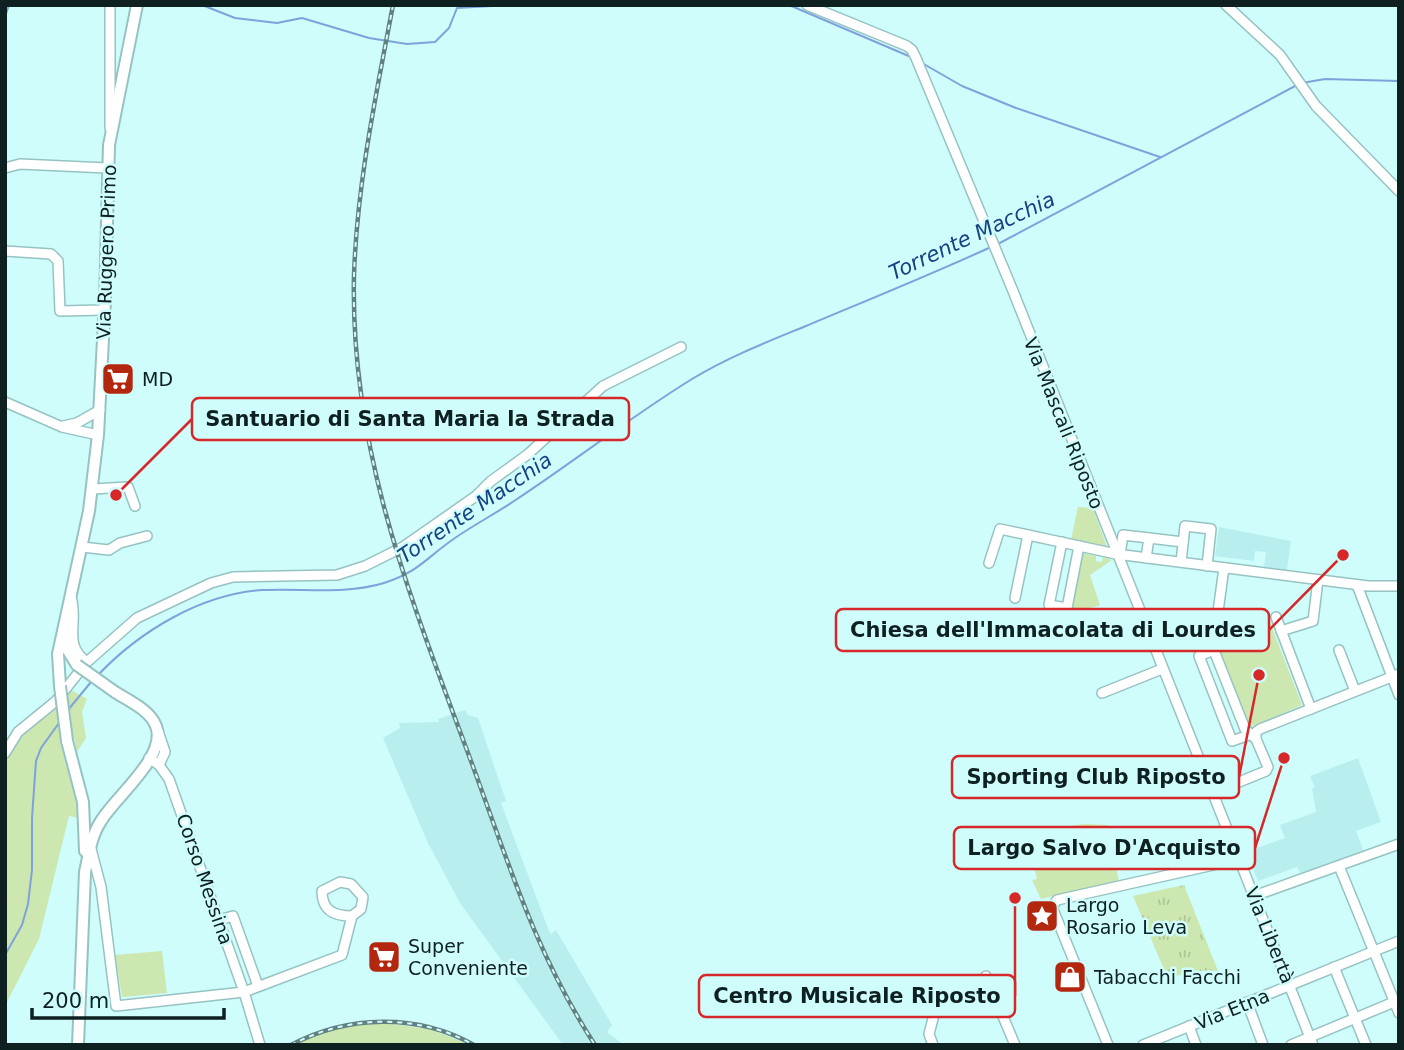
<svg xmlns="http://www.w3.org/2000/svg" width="1404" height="1050" font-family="'DejaVu Sans',sans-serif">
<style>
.built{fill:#b8efee}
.green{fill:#cce7af}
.park{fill:url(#park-tufts)}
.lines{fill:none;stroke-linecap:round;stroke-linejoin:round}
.stream{stroke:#7fa2da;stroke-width:2}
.minor-casing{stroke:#96c3c2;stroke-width:12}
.major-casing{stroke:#96c3c2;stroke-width:14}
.minor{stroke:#fff;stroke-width:9}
.major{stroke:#fff;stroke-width:10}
.rail-casing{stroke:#638181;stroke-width:4.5}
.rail{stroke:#cefdfc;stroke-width:2;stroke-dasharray:5;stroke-linecap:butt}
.major-bridge-casing{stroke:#96c3c2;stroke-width:14;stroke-linecap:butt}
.major-bridge{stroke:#fff;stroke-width:10}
.labels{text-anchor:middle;stroke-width:5;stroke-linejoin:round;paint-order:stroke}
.street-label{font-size:19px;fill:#0e2020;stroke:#cefdfc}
.poi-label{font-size:19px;fill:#0e2020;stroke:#cefdfc;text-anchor:start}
.water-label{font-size:21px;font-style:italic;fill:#164184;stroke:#cefdfc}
.leader{fill:none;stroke:#d62828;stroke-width:2.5}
.callout-dot{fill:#d62828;stroke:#cefdfc;stroke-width:2.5}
.callout{fill:#cefdfc;stroke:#d62828;stroke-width:2.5}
.callout-label{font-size:21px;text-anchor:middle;font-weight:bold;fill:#0e2020}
</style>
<defs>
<pattern id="park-tufts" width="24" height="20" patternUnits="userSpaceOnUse" patternTransform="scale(1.75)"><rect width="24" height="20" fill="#cce7af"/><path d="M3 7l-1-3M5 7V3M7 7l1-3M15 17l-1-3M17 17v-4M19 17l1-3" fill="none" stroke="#aec696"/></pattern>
</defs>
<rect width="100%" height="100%" fill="#cefdfc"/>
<g class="built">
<polygon points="1219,527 1291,541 1287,570 1264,567 1266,552 1255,551 1254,561 1215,556"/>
<polygon points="465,710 468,715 478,718 506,801 501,803 549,931 551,934 556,930 612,1025 607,1032 624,1045 563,1045 460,903 428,843 383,738 400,728 399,723 439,722 438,719"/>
<polygon points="1358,758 1381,822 1356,831 1364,852 1301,874 1297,867 1258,881 1246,852 1285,838 1280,825 1316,812 1312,788 1315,788 1310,776"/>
</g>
<g class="green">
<polygon points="1078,507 1093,508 1107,547 1071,540"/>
<polygon points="1081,553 1096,556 1096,561 1102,562 1103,557 1112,560 1090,575 1100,605 1069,614"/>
<path d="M 1267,615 L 1302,705 L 1248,728 L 1217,646 C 1217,627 1252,621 1267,615 Z"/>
<polygon points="73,691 87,699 82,712 86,738 77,752 74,737 61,744 80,818 69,816 39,939 5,1006 5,757 23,730 68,692"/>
<polygon points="1084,824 1107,825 1119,881 1041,899 1032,880 1037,879 1031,854 1055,828"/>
<polygon points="162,951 167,993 122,997 115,955"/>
<path d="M 388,1023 L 433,1030 L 470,1045 L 293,1045 C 323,1029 354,1023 388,1023 Z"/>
</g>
<path class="park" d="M 1184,885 L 1218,971 C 1199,969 1186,972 1168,979 L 1133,896 Z"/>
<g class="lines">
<g class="stream">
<polyline points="202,5 235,18 277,23 302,18 369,38 407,44 435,42 449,28 457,8 511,5"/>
<polyline points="789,5 911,57"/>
<polyline points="5,17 9,5"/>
<polyline points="922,63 962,86 1016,108 1160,157"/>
<polyline points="1302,83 1325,79 1399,81"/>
<polyline points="996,245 1297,85"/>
<path d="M 98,675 C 140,631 201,594 263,590 C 303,588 345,595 384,583 C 419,572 427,557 455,538 C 475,524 497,513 517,499 C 576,460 632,416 692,379 C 728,357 767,342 806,326 C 868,300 930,275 991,247"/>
<polyline points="68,710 91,682"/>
<polyline points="5,955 22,925 28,904 32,870 32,818 36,761 41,748 59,723"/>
</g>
<defs>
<g id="minor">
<polyline points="110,5 110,128"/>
<polyline points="807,5 907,46 912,50 916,58 1013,291 1313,1045"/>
<polyline points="1226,5 1280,55 1316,106 1399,191"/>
<polyline points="5,168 20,164 107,168"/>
<polyline points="5,251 51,254 58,261 60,311 105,310"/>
<polyline points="5,402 62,427 98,435"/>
<polyline points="63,426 77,423 100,410"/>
<polyline points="93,489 128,487 135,506"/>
<polyline points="1062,542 1049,605 1067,608 1079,546"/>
<polyline points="82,547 109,550 120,543 147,536"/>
<polyline points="1120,554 1123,535 1149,538"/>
<polyline points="1146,558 1149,538 1183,542"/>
<polyline points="1181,562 1185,526 1211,529 1207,566"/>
<polyline points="989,563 1000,529 1116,554 1368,586 1399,586"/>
<polyline points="1224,568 1213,648 1245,729 1256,739"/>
<polyline points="1357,585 1399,695"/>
<path d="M 71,597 C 79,622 62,645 87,662"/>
<polyline points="1015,598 1028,535"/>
<polyline points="1276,617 1311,709"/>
<polyline points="1281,631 1313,621 1318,580"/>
<polyline points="1214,650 1199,656 1232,741 1249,735"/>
<polyline points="1339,650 1355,691"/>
<polyline points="1102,693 1162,669"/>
<polyline points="158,731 165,752 159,765"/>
<polyline points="5,753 18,732 56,701 87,662 137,618 211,583 233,577 337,575 365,566 403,547 476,496 491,481 527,455 603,386 681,347"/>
<polyline points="149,758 159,765 169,779 244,992 260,1045"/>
<polyline points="1212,793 1266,771 1268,767 1256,739 1256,732 1260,729 1399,674"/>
<polyline points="91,849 101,887 116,1006 244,992 342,955 352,916"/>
<polyline points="1339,866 1399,1013"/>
<path d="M 340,882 L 351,884 L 363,897 L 361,909 L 352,916 C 334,916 322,911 322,891 Z"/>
<polyline points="1254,896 1399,844"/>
<polyline points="219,920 233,916 258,986"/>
<polyline points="1334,967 1366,1045"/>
<polyline points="986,976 1015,1045"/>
<polyline points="1247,1002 1263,1045"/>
<polyline points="1189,1026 1196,1045"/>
<polyline points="933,1045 929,1034 935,1011"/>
<polyline points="1108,1045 1052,907 1057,900 1240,859"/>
<polyline points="1143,1045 1399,941"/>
<polyline points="1291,1045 1394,1002"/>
</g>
<g id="major">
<polyline points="65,634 67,649 77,665"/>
<polyline points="60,686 58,654 89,511 98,435 105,301 109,145 137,5"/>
<polyline points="67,741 83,802 85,851"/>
<path d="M 78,1045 L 85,872 C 89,854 91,836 101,821 C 115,797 168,756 156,726 C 150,710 129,701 115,692"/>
</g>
</defs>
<use href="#minor" class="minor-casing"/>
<use href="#major" class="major-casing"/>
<use href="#minor" class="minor"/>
<use href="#major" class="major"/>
<defs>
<g id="rail">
<path d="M 393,5 C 376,95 357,184 354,275 C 350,445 407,589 465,745 C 505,851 532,948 595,1045"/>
<path d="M 291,1045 C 348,1015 417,1013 474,1045"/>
</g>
</defs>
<use href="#rail" class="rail-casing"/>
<use href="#rail" class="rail"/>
<defs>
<g id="major-bridge">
<polyline points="77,665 115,692"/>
<polyline points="60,686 67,741"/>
</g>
</defs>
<use href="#major-bridge" class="major-bridge-casing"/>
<use href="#major-bridge" class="major-bridge"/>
</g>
<defs>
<symbol id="supermarket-square" viewBox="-11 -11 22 22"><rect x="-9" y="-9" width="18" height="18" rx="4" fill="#b4270f" stroke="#cefdfc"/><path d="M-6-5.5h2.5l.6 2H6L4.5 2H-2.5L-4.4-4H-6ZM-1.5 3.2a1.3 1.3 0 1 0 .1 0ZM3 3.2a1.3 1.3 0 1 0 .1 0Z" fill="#fff"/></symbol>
<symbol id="sight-square" viewBox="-11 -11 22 22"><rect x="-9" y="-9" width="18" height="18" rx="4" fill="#b4270f" stroke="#cefdfc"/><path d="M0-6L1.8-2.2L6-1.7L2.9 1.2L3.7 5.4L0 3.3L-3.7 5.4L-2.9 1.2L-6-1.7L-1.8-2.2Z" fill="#fff"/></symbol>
<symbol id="shop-square" viewBox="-11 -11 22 22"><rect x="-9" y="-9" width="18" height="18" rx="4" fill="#b4270f" stroke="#cefdfc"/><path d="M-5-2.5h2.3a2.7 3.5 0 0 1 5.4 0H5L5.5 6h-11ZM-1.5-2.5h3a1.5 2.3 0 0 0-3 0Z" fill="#fff"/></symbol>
</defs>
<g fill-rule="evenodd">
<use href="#supermarket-square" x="99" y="360" width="38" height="38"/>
<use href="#sight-square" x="1023" y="897" width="38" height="38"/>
<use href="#supermarket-square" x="365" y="938" width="38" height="38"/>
<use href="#shop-square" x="1051" y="958" width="38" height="38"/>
</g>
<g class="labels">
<g class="street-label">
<text transform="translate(106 252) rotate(-88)" y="7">Via Ruggero Primo</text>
<text transform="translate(1064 423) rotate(68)" y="7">Via Mascali Riposto</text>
<text transform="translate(205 879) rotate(71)" y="7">Corso Messina</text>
<text transform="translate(1270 935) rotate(68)" y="7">Via Libertà</text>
<text transform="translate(1232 1009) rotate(-22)" y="7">Via Etna</text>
</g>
<g class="poi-label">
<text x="142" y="386">MD</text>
<text x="1066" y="912">Largo<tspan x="1066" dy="22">Rosario Leva</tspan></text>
<text x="408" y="953">Super<tspan x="408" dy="22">Conveniente</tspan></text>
<text x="1094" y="984">Tabacchi Facchi</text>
</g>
<g class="water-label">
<text transform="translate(972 236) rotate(-25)" y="7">Torrente Macchia</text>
<text transform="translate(475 508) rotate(-34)" y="7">Torrente Macchia</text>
</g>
</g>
<path class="leader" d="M116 495L192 419M1343 555L1269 630M1259 675L1239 777M1284 758L1255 848M1015 898L1015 996"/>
<g class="callout-dot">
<circle cx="116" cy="495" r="7"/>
<circle cx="1343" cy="555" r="7"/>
<circle cx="1259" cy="675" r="7"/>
<circle cx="1284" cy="758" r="7"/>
<circle cx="1015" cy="898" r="7"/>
</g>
<g class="callout">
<rect x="192" y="398" width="437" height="42" rx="7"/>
<rect x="836" y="609" width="433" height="42" rx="7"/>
<rect x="952" y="756" width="287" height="42" rx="7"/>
<rect x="954" y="827" width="301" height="42" rx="7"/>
<rect x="699" y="975" width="316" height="42" rx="7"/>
</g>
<g class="callout-label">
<text x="410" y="426">Santuario di Santa Maria la Strada</text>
<text x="1053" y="637">Chiesa dell'Immacolata di Lourdes</text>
<text x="1096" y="784">Sporting Club Riposto</text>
<text x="1104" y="855">Largo Salvo D'Acquisto</text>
<text x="857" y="1003">Centro Musicale Riposto</text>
</g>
<rect width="1404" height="1050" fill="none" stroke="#0e2020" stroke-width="14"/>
<path d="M32 1008v10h192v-10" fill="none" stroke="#0e2020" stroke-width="3.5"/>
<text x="42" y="1008" font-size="21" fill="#0e2020" stroke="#cefdfc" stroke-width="5" paint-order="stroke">200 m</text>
</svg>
